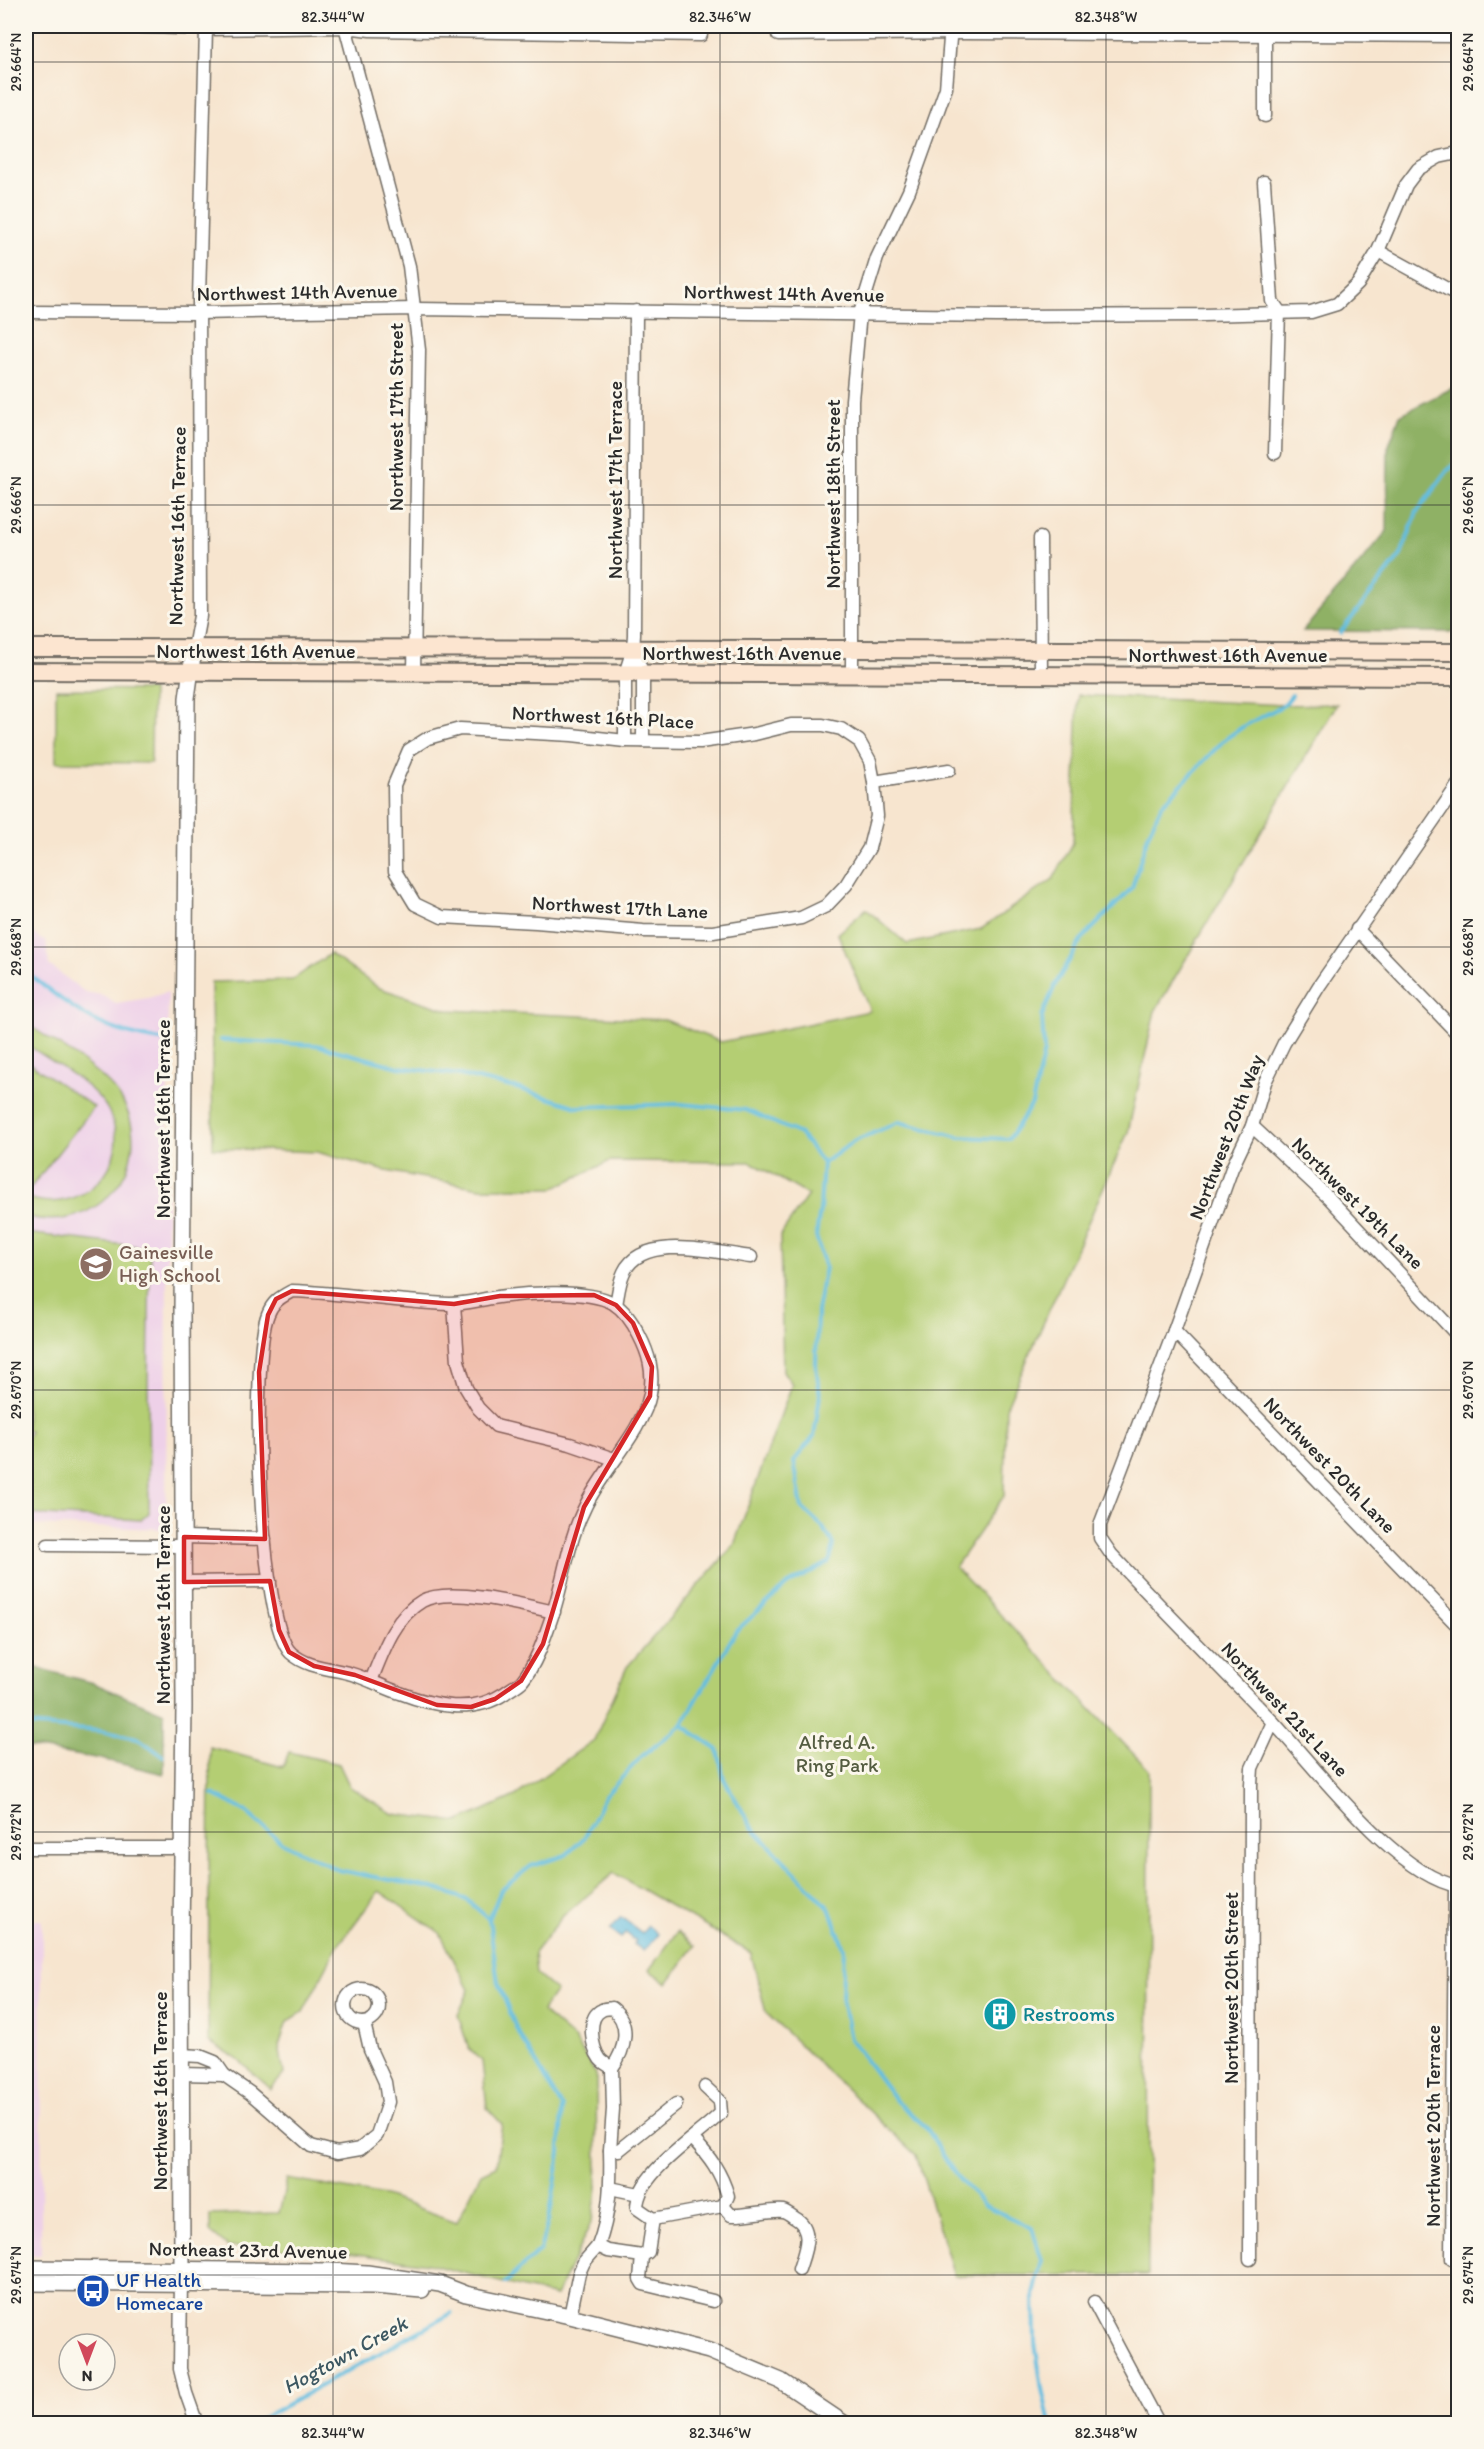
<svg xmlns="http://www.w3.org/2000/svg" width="1484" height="2449" font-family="Itim,sans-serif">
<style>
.built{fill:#eed0e8}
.green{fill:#b4ce73;stroke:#707c4f;stroke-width:1.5}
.forest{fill:#8fb165;stroke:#5d6e48;stroke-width:1.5}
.water{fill:#63bee0;stroke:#477486;stroke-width:1.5}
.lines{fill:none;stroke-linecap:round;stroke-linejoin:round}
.stream{stroke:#63bee0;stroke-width:4}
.minor-casing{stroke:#726c64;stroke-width:15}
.tertiary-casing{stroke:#726c64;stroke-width:18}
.secondary-casing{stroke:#726c64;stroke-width:20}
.minor{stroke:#fff;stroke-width:12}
.tertiary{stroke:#fff;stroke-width:15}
.secondary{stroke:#fce5d0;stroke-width:16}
.marked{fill:#d62828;fill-opacity:0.2;stroke:#d62828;stroke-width:4.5;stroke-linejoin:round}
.ticks{fill:none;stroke:#2b2b2b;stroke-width:1.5;stroke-opacity:0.45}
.labels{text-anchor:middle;stroke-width:6;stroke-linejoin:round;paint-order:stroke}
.street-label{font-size:20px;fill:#2b2b2b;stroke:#fbf7ec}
.education-label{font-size:20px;fill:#785e54;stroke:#fbf7ec;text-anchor:start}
.park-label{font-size:20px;fill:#545c41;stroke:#fbf7ec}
.culture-label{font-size:20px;fill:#0d838f;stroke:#fbf7ec;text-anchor:start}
.transit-label{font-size:20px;fill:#164399;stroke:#fbf7ec;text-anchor:start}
.water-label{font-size:21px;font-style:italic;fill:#3c5761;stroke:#fbf7ec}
.neatline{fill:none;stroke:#2b2b2b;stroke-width:2}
.ticks-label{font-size:15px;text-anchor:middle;fill:#2b2b2b}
</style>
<rect width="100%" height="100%" fill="#fbf7ec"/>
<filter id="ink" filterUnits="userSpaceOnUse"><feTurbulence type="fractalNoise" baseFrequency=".0167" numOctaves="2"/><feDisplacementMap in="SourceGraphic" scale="12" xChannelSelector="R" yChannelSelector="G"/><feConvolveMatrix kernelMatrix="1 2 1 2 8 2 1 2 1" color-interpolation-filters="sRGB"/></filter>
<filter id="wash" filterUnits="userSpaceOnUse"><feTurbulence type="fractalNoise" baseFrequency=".008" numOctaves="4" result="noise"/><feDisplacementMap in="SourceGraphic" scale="24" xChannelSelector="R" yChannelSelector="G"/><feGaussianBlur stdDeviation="1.35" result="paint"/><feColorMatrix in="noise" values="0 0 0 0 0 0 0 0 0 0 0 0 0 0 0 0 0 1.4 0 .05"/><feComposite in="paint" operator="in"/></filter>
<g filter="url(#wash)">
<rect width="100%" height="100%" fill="#f7e5cf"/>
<g class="built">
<polygon points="26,926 40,939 46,941 49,965 85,992 101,995 116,1003 148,998 168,992 166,1529 26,1525"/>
<polygon points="26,1920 42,1920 41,2255 26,2255"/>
</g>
<g class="green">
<polygon points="56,689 152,690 151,763 56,762"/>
<polygon points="1078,695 1284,705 1337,704 1155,1011 1128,1132 1006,1408 1004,1496 955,1567 1149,1770 1148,2275 954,2275 916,2155 766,2013 751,1953 614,1873 563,1916 534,1953 536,1974 556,1991 542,2011 575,2040 596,2074 597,2188 592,2221 556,2296 428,2264 329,2250 228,2247 210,2232 210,2215 279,2213 287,2179 385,2196 457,2222 481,2173 496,2166 502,2124 487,2108 482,2061 468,2047 458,2015 469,1990 440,1933 379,1891 337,1947 303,2012 287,2022 279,2046 284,2074 271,2089 237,2059 208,2041 210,1747 283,1767 289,1752 339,1764 350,1787 393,1814 458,1822 515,1796 594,1740 627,1667 734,1545 792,1384 783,1371 780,1236 808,1195 751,1162 610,1161 554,1188 480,1188 386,1171 317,1152 213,1148 211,982 292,980 330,954 379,988 447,1010 665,1020 721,1042 870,1011 838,934 866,909 907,944 981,929 1053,879 1073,843"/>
<path d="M 26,1023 C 54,1043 105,1071 122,1100 C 159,1166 95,1237 26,1216 L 26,1197 C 80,1218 137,1165 108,1110 C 94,1084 50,1061 26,1044 Z"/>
<polygon points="26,1061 94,1107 28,1191 26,1189"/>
<polygon points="26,1233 150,1248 148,1388 149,1513 141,1520 26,1514 26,1441 30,1431 26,1430"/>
<polygon points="677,1932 695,1946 667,1983 649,1970"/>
</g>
<g class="forest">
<polygon points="1458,385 1458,632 1303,631 1387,531 1388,448 1400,415"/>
<polygon points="26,1665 93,1683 164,1713 164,1774 101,1759 26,1747"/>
</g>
<polygon class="water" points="621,1917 642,1933 648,1926 658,1934 644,1951 634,1944 636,1941 626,1933 621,1938 610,1930"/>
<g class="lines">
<g class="stream">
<polyline points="1340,633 1401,555 1417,512 1448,470 1458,462"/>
<path d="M 26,972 C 74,1009 98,1032 161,1040"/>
<polyline points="221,1040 316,1045 399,1067 460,1075 520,1089 577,1107 681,1104 746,1110 800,1134 823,1163"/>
<polyline points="26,1725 100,1731 138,1738 163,1756"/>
<polyline points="682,1725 718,1750 724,1779 751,1826 829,1908 844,1948 842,1999 850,2039 897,2102 926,2127 955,2174 984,2205 1032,2228 1042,2260 1034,2295 1035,2343 1042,2389 1050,2424"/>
<polyline points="213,1794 245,1811 281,1842 338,1870 437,1889 467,1900 489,1919"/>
<polyline points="489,1919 501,1890 531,1866 566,1855 585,1837 604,1797 642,1756 682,1725 736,1631 787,1585 829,1562 834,1545 822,1526 802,1508 794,1461 814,1436 820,1395 816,1366 817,1311 825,1267 816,1236 820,1210 823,1163 855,1141 899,1122 959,1137 1009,1139 1032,1104 1044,1051 1042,1016 1056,983 1082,939 1132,888 1148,835 1161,806 1224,740 1244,726 1284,705 1292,695"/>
<polyline points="489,1919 498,1983 516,2028 562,2107 560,2152 550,2214 540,2250 505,2283"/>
<polyline points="252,2424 452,2313"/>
</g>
</g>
</g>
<g filter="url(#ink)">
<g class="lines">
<defs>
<g id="minor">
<polyline points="120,26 206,29 346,27 370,30 701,35"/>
<polyline points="345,26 409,266 419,350 414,673"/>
<polyline points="778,35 964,33 1458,36"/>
<polyline points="1265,116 1265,26"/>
<polyline points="1264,182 1272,301 1279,311 1275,453"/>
<polyline points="1378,251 1458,295"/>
<polyline points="26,312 199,313 415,309 997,316 1204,315 1311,312 1337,304 1358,284 1378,251 1406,185 1418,169 1439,157 1458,153"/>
<polyline points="1040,538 1041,675"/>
<polyline points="194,648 200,616 199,298 206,29"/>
<polyline points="633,649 643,674 643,741"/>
<polyline points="852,674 852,400 860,313 877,258 909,191 946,88 951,26"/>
<polygon points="791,725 823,725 841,729 859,741 870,761 874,782 877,816 869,848 846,885 826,906 801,918 713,932 643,931 536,922 442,917 415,904 395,871 394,785 409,750 428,738 460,729 572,735 625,741 700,742 755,734"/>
<polyline points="625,741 625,674 633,649 634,635 636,311"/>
<polyline points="874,782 949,770"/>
<path d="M 1458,785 L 1319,986 L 1284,1043 L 1265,1082 L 1252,1126 L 1232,1168 L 1174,1331 L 1100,1525 L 1100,1538 L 1111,1554 C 1164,1611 1219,1666 1273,1722 C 1315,1767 1398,1877 1458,1886"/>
<polyline points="1357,929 1458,1034"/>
<polyline points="1252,1126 1328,1197 1458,1336"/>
<path d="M 292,1291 C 345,1293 397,1302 450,1304 C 466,1304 482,1299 498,1297 C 527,1293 588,1289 613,1303 C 624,1310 633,1323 639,1335 C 649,1354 654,1372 650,1394 C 643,1431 601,1472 585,1507 C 567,1542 564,1582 551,1619 C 544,1639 536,1664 522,1681 C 518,1685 510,1689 505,1693 C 473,1715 434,1706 400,1693 C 385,1688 370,1680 355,1675 C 334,1668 309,1669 291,1653 C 259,1623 250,1357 268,1314 C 273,1301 281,1297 292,1291 Z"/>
<polyline points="454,1304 458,1361 466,1388 478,1408 496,1426 570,1444 614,1459"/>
<path d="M 616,1305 C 618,1295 619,1282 624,1272 C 643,1232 717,1253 751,1257"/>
<polyline points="1174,1331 1458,1626"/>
<polyline points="184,1537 265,1539"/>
<polyline points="48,1545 184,1546"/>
<polyline points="184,1582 270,1581"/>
<path d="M 371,1681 C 382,1654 394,1617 422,1601 C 449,1586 524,1605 554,1612"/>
<polyline points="26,1848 182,1848"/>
<circle cx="362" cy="2006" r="17"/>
<polyline points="181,2055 200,2056 215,2062 224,2075 250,2093 311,2146 337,2153 360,2149 377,2135 388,2102 385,2082 370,2049 364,2023"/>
<polyline points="181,2074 224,2075"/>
<path d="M 693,2139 C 710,2157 721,2172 728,2196 L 723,2206 L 653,2219 L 637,2208 C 637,2173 697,2137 721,2113 L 720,2101 L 705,2087"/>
<path d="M 610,2150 L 613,2109 L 612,2068 C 608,2065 603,2063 600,2059 C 592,2048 586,2017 602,2010 C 605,2008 609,2009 612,2008 C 632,2024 625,2050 612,2068"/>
<polyline points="610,2188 639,2194"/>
<path d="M 723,2206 L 731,2215 C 747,2216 772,2209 783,2211 C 787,2212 792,2216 795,2218 C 815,2229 804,2253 799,2269"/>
<path d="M 598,2246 C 610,2215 611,2183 610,2150 L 619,2150 L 676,2104"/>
<polyline points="642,2256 648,2252 653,2219"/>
<polyline points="1250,2259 1251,1785 1252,1768 1273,1722"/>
<polyline points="1452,2259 1455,1886"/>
<polyline points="181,2277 180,2369 186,2393 197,2424"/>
<polyline points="1094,2302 1159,2424"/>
<polyline points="570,2316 579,2273 584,2262 598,2246 608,2251 642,2256 640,2279 643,2284 713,2301"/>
</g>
<g id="tertiary">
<polyline points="26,2268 330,2271 367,2273 440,2284 466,2294 570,2316 709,2351 781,2381 845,2424"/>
<polyline points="182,2270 181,1936 184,1707 182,1309 187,698 194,648"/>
<polyline points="26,2283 374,2286 422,2290"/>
</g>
<g id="secondary">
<polyline points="26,648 852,649 1458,652"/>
<polyline points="26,671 1458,677"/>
</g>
</defs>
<use href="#minor" class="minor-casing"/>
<use href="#tertiary" class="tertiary-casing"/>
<use href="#secondary" class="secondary-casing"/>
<use href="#minor" class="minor"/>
<use href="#tertiary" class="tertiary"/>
<use href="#secondary" class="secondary"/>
</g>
</g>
<path class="marked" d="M 292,1291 L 454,1304 L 500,1296 L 594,1295 L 616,1305 L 633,1323 L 652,1367 L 650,1396 L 584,1507 L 543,1644 L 521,1681 L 495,1699 L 471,1707 L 437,1705 L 355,1675 L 314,1666 L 289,1652 L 279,1630 L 270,1581 L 184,1582 L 184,1537 L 265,1539 L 259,1372 L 268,1315 L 276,1299 Z"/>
<path class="ticks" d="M 333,26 L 333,2424M 720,26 L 720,2424M 1106,26 L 1106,2424M 26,62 L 1458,62M 26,505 L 1458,505M 26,947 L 1458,947M 26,1390 L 1458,1390M 26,1832 L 1458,1832M 26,2275 L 1458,2275"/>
<defs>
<symbol id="school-disc" viewBox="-11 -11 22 22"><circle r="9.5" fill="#8d6e63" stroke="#fbf7ec"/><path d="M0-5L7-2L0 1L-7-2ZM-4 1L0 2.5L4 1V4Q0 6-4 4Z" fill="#fff"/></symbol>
<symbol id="building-disc" viewBox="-11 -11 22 22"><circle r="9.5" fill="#0f9aa8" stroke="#fbf7ec"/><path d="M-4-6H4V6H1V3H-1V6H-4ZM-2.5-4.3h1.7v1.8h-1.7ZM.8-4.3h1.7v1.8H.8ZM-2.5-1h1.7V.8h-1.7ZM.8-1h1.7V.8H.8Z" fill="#fff"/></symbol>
<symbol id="bus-disc" viewBox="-11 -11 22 22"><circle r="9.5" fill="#1a4fb4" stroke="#fbf7ec"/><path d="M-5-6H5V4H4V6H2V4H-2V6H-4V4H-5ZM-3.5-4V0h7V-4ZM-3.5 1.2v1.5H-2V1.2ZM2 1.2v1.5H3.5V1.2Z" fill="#fff"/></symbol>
</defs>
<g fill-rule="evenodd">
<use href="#school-disc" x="77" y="1245" width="38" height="38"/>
<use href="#building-disc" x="981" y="1995" width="38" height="38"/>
<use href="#bus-disc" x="74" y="2272" width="38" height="38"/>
</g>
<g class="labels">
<g class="street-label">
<text transform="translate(297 292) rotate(-1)" y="7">Northwest 14th Avenue</text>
<text transform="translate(784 293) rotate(1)" y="7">Northwest 14th Avenue</text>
<text transform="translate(396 417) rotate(-90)" y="7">Northwest 17th Street</text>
<text transform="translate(615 480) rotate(-90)" y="7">Northwest 17th Terrace</text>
<text transform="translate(833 494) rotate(-90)" y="7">Northwest 18th Street</text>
<text transform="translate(177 526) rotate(-89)" y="7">Northwest 16th Terrace</text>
<text x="256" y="658">Northwest 16th Avenue</text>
<text x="742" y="660">Northwest 16th Avenue</text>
<text x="1228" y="662">Northwest 16th Avenue</text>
<text transform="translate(603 717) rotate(3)" y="7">Northwest 16th Place</text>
<text transform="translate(620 907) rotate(3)" y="7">Northwest 17th Lane</text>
<text transform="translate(163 1119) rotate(-90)" y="7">Northwest 16th Terrace</text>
<text transform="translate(1226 1137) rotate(-69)" y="7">Northwest 20th Way</text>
<text transform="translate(1358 1203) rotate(45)" y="7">Northwest 19th Lane</text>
<text transform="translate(1330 1465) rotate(46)" y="7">Northwest 20th Lane</text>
<text transform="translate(163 1605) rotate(-90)" y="7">Northwest 16th Terrace</text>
<text transform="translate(1285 1709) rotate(47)" y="7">Northwest 21st Lane</text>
<text transform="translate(1231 1988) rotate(-90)" y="7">Northwest 20th Street</text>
<text transform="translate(160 2091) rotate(-90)" y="7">Northwest 16th Terrace</text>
<text transform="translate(1433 2126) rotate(-90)" y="7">Northwest 20th Terrace</text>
<text transform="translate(248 2250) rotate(1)" y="7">Northeast 23rd Avenue</text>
</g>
<g class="education-label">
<text x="119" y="1259">Gainesville<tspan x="119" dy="23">High School</tspan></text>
</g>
<g class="park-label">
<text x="837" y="1749">Alfred A.<tspan x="837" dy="23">Ring Park</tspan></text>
</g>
<g class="culture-label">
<text x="1023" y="2021">Restrooms</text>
</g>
<g class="transit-label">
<text x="116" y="2287">UF Health<tspan x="116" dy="23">Homecare</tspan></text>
</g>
<g class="water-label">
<text transform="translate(345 2355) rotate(-29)" y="7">Hogtown Creek</text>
</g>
</g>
<rect width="1484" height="2449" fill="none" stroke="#fbf7ec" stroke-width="66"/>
<g transform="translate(87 2362) rotate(180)"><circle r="28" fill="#fbf7ec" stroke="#a8a59f" stroke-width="1.5"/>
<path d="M0-4.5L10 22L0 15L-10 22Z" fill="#d1495b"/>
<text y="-9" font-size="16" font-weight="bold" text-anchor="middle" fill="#2b2b2b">N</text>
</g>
<rect x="33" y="33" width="1418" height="2383" class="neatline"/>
<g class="ticks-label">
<text x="333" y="22">82.344°W</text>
<text x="720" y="22">82.346°W</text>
<text x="1106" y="22">82.348°W</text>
<text transform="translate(1468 62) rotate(-90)" y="5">29.664°N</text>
<text transform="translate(16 62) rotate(-90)" y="5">29.664°N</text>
<text transform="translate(1468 505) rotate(-90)" y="5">29.666°N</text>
<text transform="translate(16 505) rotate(-90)" y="5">29.666°N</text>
<text transform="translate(16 947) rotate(-90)" y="5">29.668°N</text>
<text transform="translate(1468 947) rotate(-90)" y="5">29.668°N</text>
<text transform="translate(1468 1390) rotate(-90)" y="5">29.670°N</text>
<text transform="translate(16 1390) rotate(-90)" y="5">29.670°N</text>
<text transform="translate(16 1832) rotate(-90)" y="5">29.672°N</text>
<text transform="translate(1468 1832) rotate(-90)" y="5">29.672°N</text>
<text transform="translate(16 2275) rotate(-90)" y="5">29.674°N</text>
<text transform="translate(1468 2275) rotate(-90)" y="5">29.674°N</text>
<text x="333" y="2438">82.344°W</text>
<text x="720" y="2438">82.346°W</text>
<text x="1106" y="2438">82.348°W</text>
</g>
</svg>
